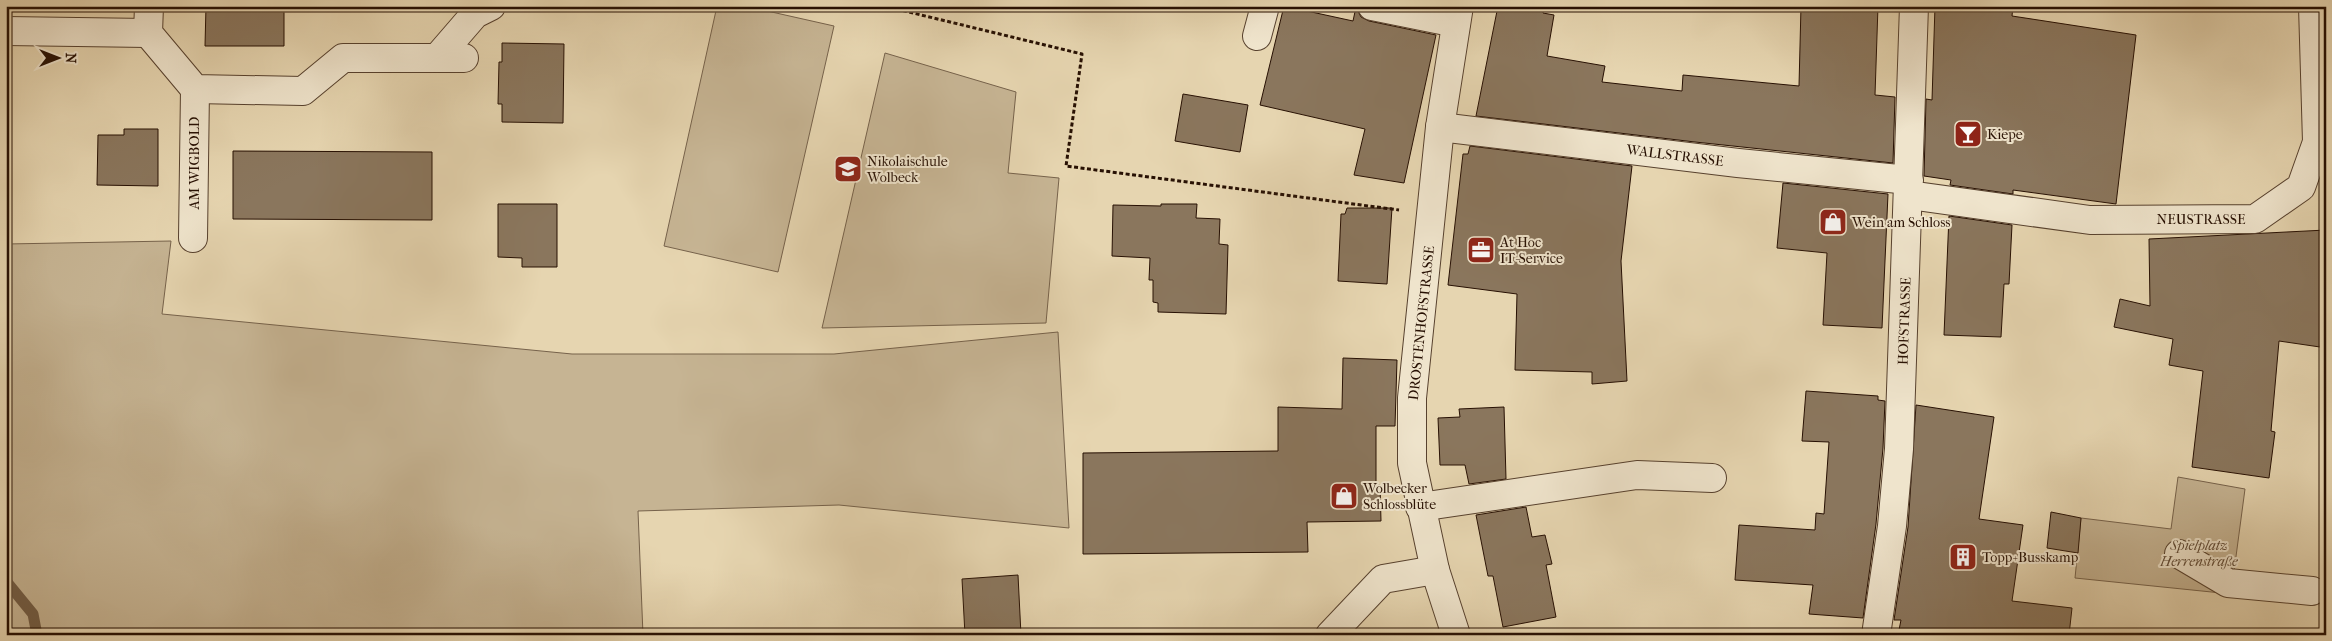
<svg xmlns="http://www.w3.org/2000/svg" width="2332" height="641" font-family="'IM FELL French Canon',serif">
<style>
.green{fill:#c6b493;stroke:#76624b}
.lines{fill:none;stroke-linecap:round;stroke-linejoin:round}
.stream{stroke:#735e47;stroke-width:11}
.building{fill:#8a765d;stroke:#271003}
.minor-casing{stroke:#57412e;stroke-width:30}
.path{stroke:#271003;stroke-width:3;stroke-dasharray:4 2.5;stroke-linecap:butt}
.minor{stroke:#efe4cc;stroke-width:28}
.labels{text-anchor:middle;stroke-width:4;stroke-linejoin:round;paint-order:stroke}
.poi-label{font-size:14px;fill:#271003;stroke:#efe4cc;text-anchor:start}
.street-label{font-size:14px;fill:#271003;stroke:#efe4cc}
.park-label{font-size:14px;font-style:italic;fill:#5f4935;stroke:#efe4cc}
</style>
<rect width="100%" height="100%" fill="#e6d5b0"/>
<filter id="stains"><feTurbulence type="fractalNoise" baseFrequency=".004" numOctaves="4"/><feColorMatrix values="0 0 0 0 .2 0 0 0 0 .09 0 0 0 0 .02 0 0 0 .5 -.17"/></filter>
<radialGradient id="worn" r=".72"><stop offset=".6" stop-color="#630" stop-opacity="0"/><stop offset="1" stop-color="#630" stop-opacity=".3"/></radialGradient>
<g class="green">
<polygon points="717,6 745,6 834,26 778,272 664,246"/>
<polygon points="885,53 1016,92 1008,173 1059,178 1046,323 822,328"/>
<polygon points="171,241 162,314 572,354 834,354 1058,332 1069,528 839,505 638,511 643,635 6,635 6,244"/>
<polygon points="2178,477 2245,489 2231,594 2075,578 2081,518 2171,529"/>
</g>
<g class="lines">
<polyline class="stream" points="6,581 33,614 37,635"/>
</g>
<g class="building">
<polygon points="206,6 284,6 284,46 205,46"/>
<polygon points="1284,6 1353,21 1356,7 1361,17 1369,21 1436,35 1404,183 1354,175 1365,129 1260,105"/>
<polygon points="1498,6 1544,6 1543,13 1554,15 1547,56 1605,66 1602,82 1682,91 1683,75 1799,86 1801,6 1878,6 1875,95 1895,97 1893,163 1695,142 1476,116"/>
<polygon points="1935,6 2013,6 2012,16 2136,35 2116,204 2013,190 2013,194 1950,185 1951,180 1924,176 1926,99 1932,100"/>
<polygon points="502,43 564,44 563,123 502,122 502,104 498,104 499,62 502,62"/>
<polygon points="1183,94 1248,105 1240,152 1175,141"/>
<polygon points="124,129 158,129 158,186 97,185 98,135 124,135"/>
<polygon points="1470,146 1632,166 1621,261 1627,381 1592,384 1592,372 1515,370 1517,294 1448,285 1463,154 1468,154"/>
<polygon points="233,151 432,152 432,220 233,219"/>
<polygon points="1783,183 1888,194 1882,328 1823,325 1827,253 1777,248"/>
<polygon points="498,204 557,204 557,267 522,267 522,258 498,257"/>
<polygon points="1161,204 1197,204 1196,218 1220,219 1219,244 1228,245 1226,314 1158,312 1158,303 1153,302 1153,280 1149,280 1150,258 1112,256 1113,205 1161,206"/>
<polygon points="1347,208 1392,208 1387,284 1338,281 1341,214 1345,214"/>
<polygon points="1949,216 2012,225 2009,284 2004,284 2001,337 1944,335"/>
<polygon points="2326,230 2326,330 2323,329 2320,347 2279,341 2271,431 2275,432 2269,478 2192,467 2203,371 2169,365 2173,339 2114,327 2120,299 2150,306 2149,239"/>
<polygon points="1343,358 1397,360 1395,426 1376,426 1376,485 1380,485 1381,521 1307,522 1308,552 1083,554 1083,453 1278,451 1278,407 1342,409"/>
<polygon points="1806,391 1878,396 1878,400 1885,401 1883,448 1876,524 1863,618 1809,614 1813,585 1735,580 1739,525 1815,530 1816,513 1824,514 1829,442 1802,441"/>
<polygon points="1916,405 1994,417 1979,519 2023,525 2012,601 2072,608 2069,635 1898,635 1901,620 1894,620 1908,527"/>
<polygon points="1504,407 1506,479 1469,484 1465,465 1440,465 1438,418 1460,417 1459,409"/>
<polygon points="1526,507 1532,537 1545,535 1552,564 1546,565 1556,617 1503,627 1493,576 1488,576 1476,515"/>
<polygon points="2051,512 2081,518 2078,553 2047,548"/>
<polygon points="1018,575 1021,635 965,635 962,579"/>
</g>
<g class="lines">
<defs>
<g id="minor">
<polyline points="149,6 148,33 195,89 303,91 343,58 464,58"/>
<polyline points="1372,6 1456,23"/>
<polyline points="6,31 148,33"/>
<polyline points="1257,36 1265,6"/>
<polyline points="437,58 475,14 491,6"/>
<polyline points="1440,127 1738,163 1909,180"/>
<polyline points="1909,195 2090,220 2255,219 2301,187 2317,142 2313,6"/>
<polyline points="193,238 195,89"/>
<polyline points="1420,507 1637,475 1712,478"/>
<polyline points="2179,554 2228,583 2312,591"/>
<polyline points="1330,635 1383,579 1435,570"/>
<polyline points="1456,635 1435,570 1412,463 1412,398 1440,127 1459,6"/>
<polyline points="1876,635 1892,526 1899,449 1914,6"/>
</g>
</defs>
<use href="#minor" class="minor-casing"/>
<g class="path">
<polyline points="884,6 1082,54 1066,166 1399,210"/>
<polyline points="6,632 7,635"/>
</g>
<use href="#minor" class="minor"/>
</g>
<defs>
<symbol id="bar-square" viewBox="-11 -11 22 22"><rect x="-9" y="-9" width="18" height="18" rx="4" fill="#8f2418" stroke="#efe4cc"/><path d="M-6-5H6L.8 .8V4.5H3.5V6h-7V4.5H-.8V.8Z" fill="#fff"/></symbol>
<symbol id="school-square" viewBox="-11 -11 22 22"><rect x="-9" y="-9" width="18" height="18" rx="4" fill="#8f2418" stroke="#efe4cc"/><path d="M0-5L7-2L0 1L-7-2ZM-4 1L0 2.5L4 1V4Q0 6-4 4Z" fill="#fff"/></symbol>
<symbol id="shop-square" viewBox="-11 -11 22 22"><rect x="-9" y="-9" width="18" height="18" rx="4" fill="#8f2418" stroke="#efe4cc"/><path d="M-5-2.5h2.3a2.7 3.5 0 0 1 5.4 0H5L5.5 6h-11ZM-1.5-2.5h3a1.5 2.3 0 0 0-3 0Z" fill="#fff"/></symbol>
<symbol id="office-square" viewBox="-11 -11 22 22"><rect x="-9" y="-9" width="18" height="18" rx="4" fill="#8f2418" stroke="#efe4cc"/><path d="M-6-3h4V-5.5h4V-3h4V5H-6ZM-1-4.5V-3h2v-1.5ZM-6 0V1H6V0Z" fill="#fff"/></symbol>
<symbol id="building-square" viewBox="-11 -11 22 22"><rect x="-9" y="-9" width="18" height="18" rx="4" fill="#8f2418" stroke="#efe4cc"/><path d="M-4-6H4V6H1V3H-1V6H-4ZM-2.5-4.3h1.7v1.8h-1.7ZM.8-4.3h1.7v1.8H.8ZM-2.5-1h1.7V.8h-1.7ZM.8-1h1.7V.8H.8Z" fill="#fff"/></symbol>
</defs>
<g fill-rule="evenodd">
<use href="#bar-square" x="1952" y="118" width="32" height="32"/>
<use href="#school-square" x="832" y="153" width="32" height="32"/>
<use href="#shop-square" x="1817" y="206" width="32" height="32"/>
<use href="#office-square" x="1465" y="234" width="32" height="32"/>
<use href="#shop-square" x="1328" y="480" width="32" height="32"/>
<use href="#building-square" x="1947" y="541" width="32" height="32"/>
</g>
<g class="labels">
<g class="poi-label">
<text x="1987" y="139">Kiepe</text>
<text x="867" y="166">Nikolaischule<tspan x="867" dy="16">Wolbeck</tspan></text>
<text x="1852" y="227">Wein am Schloss</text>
<text x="1500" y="247">At Hoc<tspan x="1500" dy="16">IT-Service</tspan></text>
<text x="1363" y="493">Wolbecker<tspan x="1363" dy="16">Schlossblüte</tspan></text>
<text x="1982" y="562">Topp+Busskamp</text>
</g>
<g class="street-label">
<text transform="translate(1675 155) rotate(7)" y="5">WALLSTRASSE</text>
<text transform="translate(194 163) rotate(-90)" y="5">AM WIGBOLD</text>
<text x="2201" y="224">NEUSTRASSE</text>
<text transform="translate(1904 321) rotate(-88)" y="5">HOFSTRASSE</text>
<text transform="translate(1421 323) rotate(-84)" y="5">DROSTENHOFSTRASSE</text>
</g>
<g class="park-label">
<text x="2199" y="550">Spielplatz<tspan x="2199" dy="16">Herrenstraße</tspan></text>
</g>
</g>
<rect width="2332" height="641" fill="none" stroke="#e6d5b0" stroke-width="25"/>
<rect x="8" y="8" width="2317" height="626" fill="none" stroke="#271003" stroke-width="2.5"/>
<rect x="12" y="12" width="2307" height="616" fill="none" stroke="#271003"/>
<g transform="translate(58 58) rotate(90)" stroke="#efe4cc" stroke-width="4" paint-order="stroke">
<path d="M0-4L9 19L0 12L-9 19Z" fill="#271003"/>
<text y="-8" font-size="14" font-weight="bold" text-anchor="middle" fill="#271003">N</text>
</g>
<rect width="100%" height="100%" filter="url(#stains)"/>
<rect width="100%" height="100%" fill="url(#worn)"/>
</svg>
